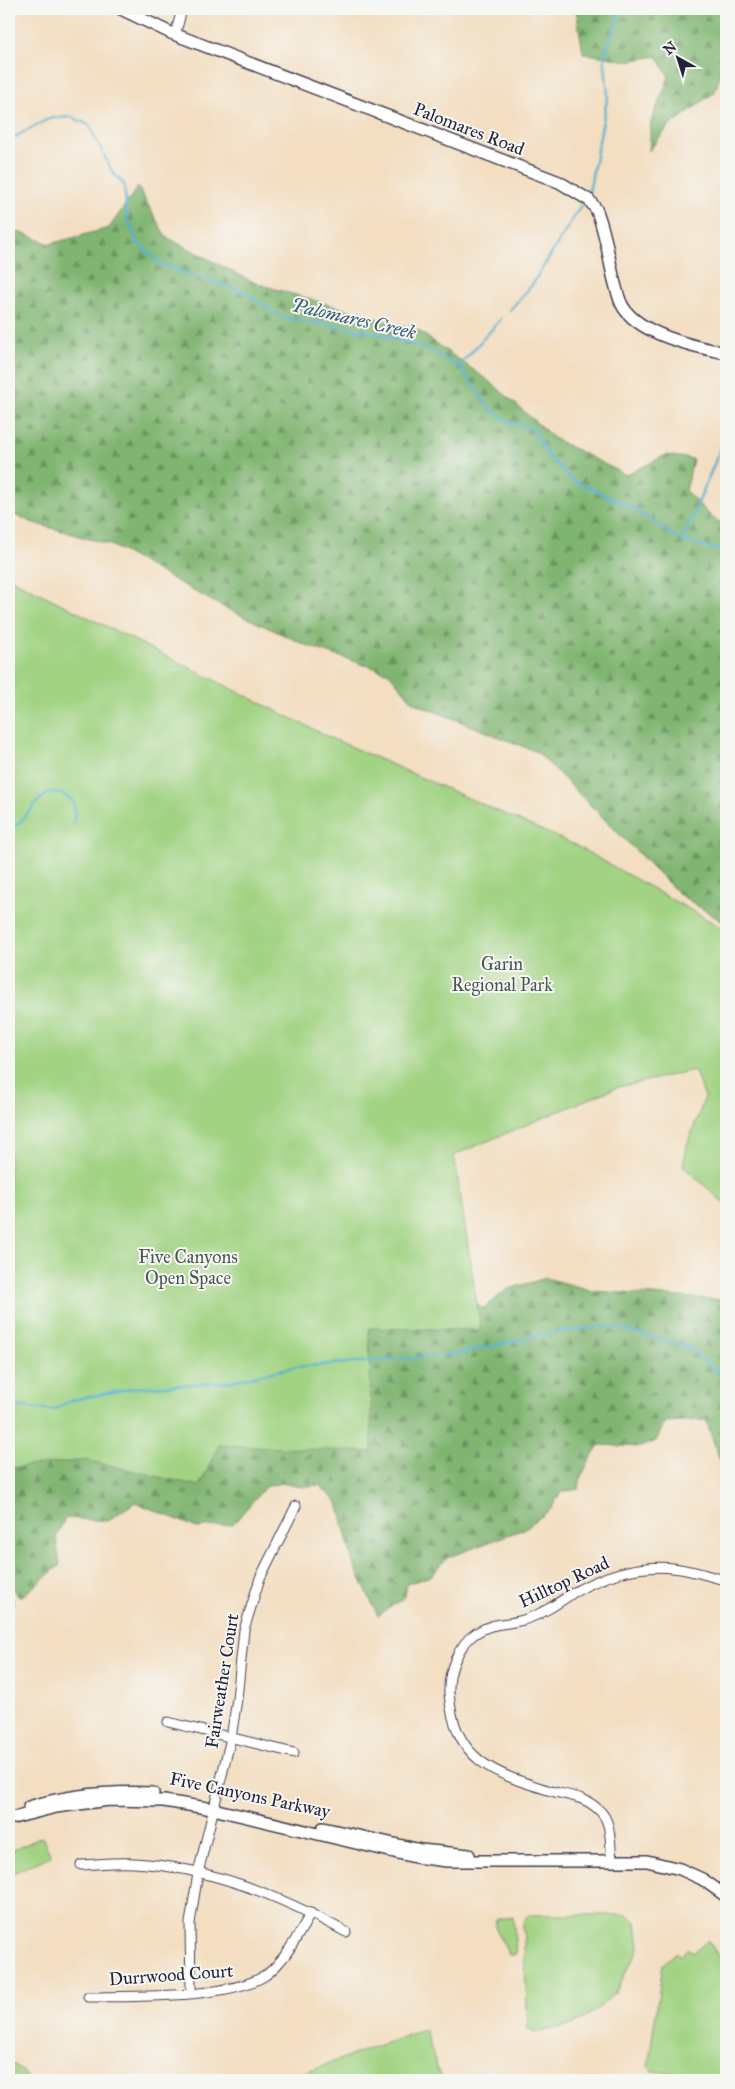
<svg xmlns="http://www.w3.org/2000/svg" width="735" height="2089" font-family="'IM FELL Great Primer',serif">
<style>
.forest{fill:url(#forest-firs);stroke:#516c56}
.park{fill:#a1d383;stroke:#627a5f}
.lines{fill:none;stroke-linecap:round;stroke-linejoin:round}
.stream{stroke:#51b0cf;stroke-width:2.5}
.street-casing{stroke:#413e4f;stroke-width:11}
.secondary-casing{stroke:#413e4f;stroke-width:14}
.street{stroke:#fff;stroke-width:9}
.secondary{stroke:#fff;stroke-width:11}
.labels{text-anchor:middle;stroke-width:4;stroke-linejoin:round;paint-order:stroke}
.street-label{font-size:18px;fill:#22223b;stroke:#f6f6f2}
.park-label{font-size:18px;fill:#485751;stroke:#f6f6f2}
.water-label{font-size:19px;font-style:italic;fill:#355b76;stroke:#f6f6f2}
</style>
<defs>
<pattern id="forest-firs" width="22" height="20" patternUnits="userSpaceOnUse" patternTransform="scale(1.25)"><rect width="22" height="20" fill="#80b571"/><path d="M5 1l3.5 6h-7zM16 11l3.5 6h-7z" fill="#68935e"/></pattern>
</defs>
<rect width="100%" height="100%" fill="#f6f6f2"/>
<filter id="ink" filterUnits="userSpaceOnUse"><feTurbulence type="fractalNoise" baseFrequency=".02" numOctaves="2"/><feDisplacementMap in="SourceGraphic" scale="10" xChannelSelector="R" yChannelSelector="G"/><feConvolveMatrix kernelMatrix="1 2 1 2 8 2 1 2 1" color-interpolation-filters="sRGB"/></filter>
<filter id="wash" filterUnits="userSpaceOnUse"><feTurbulence type="fractalNoise" baseFrequency=".0096" numOctaves="4" result="noise"/><feDisplacementMap in="SourceGraphic" scale="20" xChannelSelector="R" yChannelSelector="G"/><feGaussianBlur stdDeviation="1.12" result="paint"/><feColorMatrix in="noise" values="0 0 0 0 0 0 0 0 0 0 0 0 0 0 0 0 0 1.4 0 .05"/><feComposite in="paint" operator="in"/></filter>
<g filter="url(#wash)">
<rect width="100%" height="100%" fill="#f3dec1"/>
<g class="forest">
<polygon points="576,9 726,9 726,55 715,92 668,127 649,151 651,122 669,77 657,56 628,61 583,53"/>
<polygon points="138,187 166,237 255,283 419,331 493,384 555,439 626,475 666,455 693,459 686,491 714,519 726,525 726,924 679,894 537,752 414,703 389,673 308,646 223,607 111,545 34,523 9,513 9,228 50,244 109,228"/>
<polygon points="546,1278 594,1291 726,1300 725,1474 706,1420 665,1422 656,1441 640,1447 599,1445 581,1476 579,1489 561,1492 551,1509 524,1529 447,1558 431,1576 407,1584 405,1597 378,1616 353,1563 338,1503 319,1485 301,1487 281,1483 265,1487 233,1524 197,1528 135,1502 108,1521 65,1518 56,1537 60,1565 20,1598 9,1585 9,1381 445,1300 484,1308 508,1289"/>
</g>
<g class="park">
<polygon points="9,578 331,738 575,845 726,930 726,1205 683,1166 687,1145 705,1097 694,1070 615,1088 454,1155 481,1330 369,1328 372,1452 219,1445 199,1486 86,1460 9,1468"/>
<polygon points="42,1837 51,1856 13,1873 9,1864 9,1852"/>
<polygon points="529,1915 628,1915 636,1922 639,1948 615,1993 594,2012 575,2024 534,2033 528,2029 523,1923"/>
<polygon points="513,1917 516,1955 509,1955 495,1927 496,1919"/>
<polygon points="708,1940 726,1968 726,2078 652,2071 648,2067 663,1964 677,1952 680,1956 688,1948 693,1953"/>
<polygon points="425,2029 441,2080 282,2080"/>
<polygon points="9,2062 21,2069 29,2080 9,2080"/>
</g>
<g class="lines">
<g class="stream">
<polyline points="9,140 50,118 71,117 89,125 113,173 124,184 127,218 137,242 162,265 244,292 283,318 372,332 429,350 459,366 490,409 509,422 532,428 549,457 572,480 635,509 678,539 726,552"/>
<polyline points="589,192 608,95 604,56 622,9"/>
<polyline points="510,310 532,285 582,204"/>
<polyline points="459,366 501,319"/>
<polyline points="683,540 726,435"/>
<polyline points="9,825 18,824 40,799 51,792 62,794 73,801 75,812 73,825"/>
<polyline points="9,1409 12,1406 53,1410 72,1400 134,1388 228,1382 294,1367 451,1355 556,1332 609,1326 688,1347 726,1379"/>
</g>
</g>
</g>
<g filter="url(#ink)">
<g class="lines">
<defs>
<g id="street">
<polyline points="171,33 176,32 182,9"/>
<polyline points="9,1605 9,1604"/>
<polyline points="168,1722 294,1753"/>
<path d="M 612,1860 C 610,1844 612,1821 599,1810 C 585,1796 569,1796 551,1791 C 493,1773 454,1761 449,1693 C 448,1671 458,1645 476,1633 C 493,1622 506,1625 523,1620 C 541,1615 558,1603 573,1593 C 608,1573 649,1561 690,1571 C 702,1573 714,1578 726,1580"/>
<path d="M 81,1865 C 98,1864 116,1862 134,1863 C 210,1867 280,1896 346,1932"/>
<polyline points="191,1992 190,1923 198,1873 231,1738 237,1699 244,1630 260,1578 296,1506"/>
<path d="M 88,1997 C 133,1996 230,1999 266,1975 C 286,1960 299,1933 311,1913"/>
</g>
<g id="secondary">
<path d="M 121,9 L 171,33 L 559,182 L 589,200 L 596,209 C 609,239 609,273 621,303 C 635,334 696,347 726,353"/>
<path d="M 29,1807 C 70,1794 110,1791 153,1793"/>
<polyline points="9,1819 56,1807 109,1800 164,1801 213,1809 415,1857 447,1861 647,1861 680,1869 702,1879 726,1896"/>
<polyline points="323,1828 421,1850 469,1855"/>
</g>
</defs>
<use href="#street" class="street-casing"/>
<use href="#secondary" class="secondary-casing"/>
<use href="#street" class="street"/>
<use href="#secondary" class="secondary"/>
</g>
</g>
<g class="labels">
<g class="street-label">
<text transform="translate(469 129) rotate(21)" y="6">Palomares Road</text>
<text transform="translate(564 1582) rotate(-25)" y="6">Hilltop Road</text>
<text transform="translate(222 1681) rotate(-81)" y="6">Fairweather Court</text>
<text transform="translate(250 1795) rotate(12)" y="6">Five Canyons Parkway</text>
<text transform="translate(171 1975) rotate(-4)" y="6">Durrwood Court</text>
</g>
<g class="park-label">
<text x="502" y="970">Garin<tspan x="502" dy="21">Regional Park</tspan></text>
<text x="188" y="1263">Five Canyons<tspan x="188" dy="21">Open Space</tspan></text>
</g>
<g class="water-label">
<text transform="translate(354 318) rotate(13)" y="7">Palomares Creek</text>
</g>
</g>
<rect width="735" height="2089" fill="none" stroke="#f6f6f2" stroke-width="30"/>
<g transform="translate(678 58) rotate(321)" stroke="#f6f6f2" stroke-width="4" paint-order="stroke">
<path d="M0-4L9 19L0 12L-9 19Z" fill="#22223b"/>
<text y="-8" font-size="14" font-weight="bold" text-anchor="middle" fill="#22223b">N</text>
</g>
</svg>
